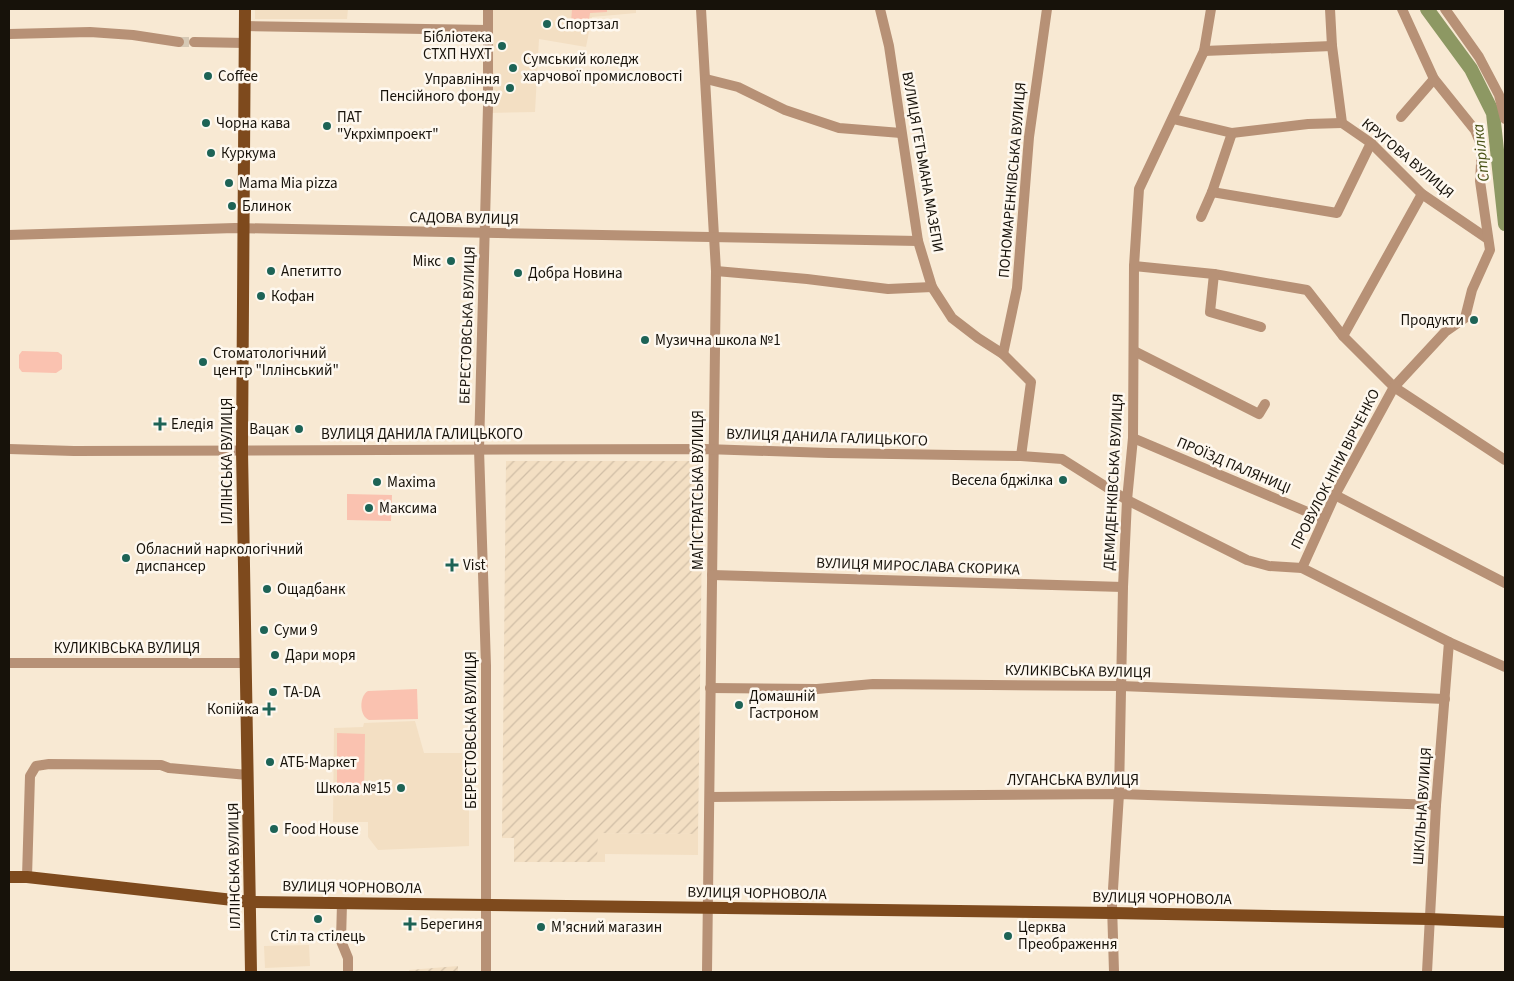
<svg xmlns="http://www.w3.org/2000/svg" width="1514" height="981" font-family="'Source Sans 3',sans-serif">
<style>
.built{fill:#f3dfc3}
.industrial{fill:url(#industrial-furrows)}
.grass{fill:#fac2b0}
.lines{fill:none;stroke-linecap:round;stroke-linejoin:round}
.river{stroke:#8d9863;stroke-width:14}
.minor-tunnel{stroke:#d6c9b5;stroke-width:10;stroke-dasharray:10 5;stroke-linecap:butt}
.minor{stroke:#b79176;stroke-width:10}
.major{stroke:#7e4a1d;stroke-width:12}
.poi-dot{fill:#1d6356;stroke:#fef8ef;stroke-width:2}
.labels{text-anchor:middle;stroke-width:5;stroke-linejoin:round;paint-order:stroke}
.poi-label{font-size:15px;fill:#17120a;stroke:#fef8ef;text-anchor:start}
.street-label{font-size:15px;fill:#17120a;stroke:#fef8ef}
.water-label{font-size:16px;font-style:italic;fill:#475013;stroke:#fef8ef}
</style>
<defs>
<pattern id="industrial-furrows" width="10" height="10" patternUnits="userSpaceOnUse" patternTransform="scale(1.25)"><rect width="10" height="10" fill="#f3dfc3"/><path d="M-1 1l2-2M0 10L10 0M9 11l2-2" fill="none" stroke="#d0bea6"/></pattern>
</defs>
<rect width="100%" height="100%" fill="#f8e9d3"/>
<g class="built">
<polygon points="255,9 348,9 347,19 255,19"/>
<polygon points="488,9 636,9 636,13 592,17 586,47 539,39 535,112 488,113"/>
<polygon points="415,721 424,753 469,753 469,846 378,850 368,837 368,822 333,822 334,728 363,727 364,723"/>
<polygon points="597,833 698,834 698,855 605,854 605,862 597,862"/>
<polygon points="309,945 310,966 265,968 264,946"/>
</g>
<g class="industrial">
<polygon points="506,461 703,461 698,834 598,833 597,862 514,862 514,838 502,838"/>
<polygon points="458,966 458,972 409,972 409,970"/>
</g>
<g class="grass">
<polygon points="572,9 607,9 607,12 590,13 588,26 571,23"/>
<polygon points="22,351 58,352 62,355 62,369 56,373 22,372 19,368 19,355"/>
<polygon points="347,494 392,495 391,521 347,520"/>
<path d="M 417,689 L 418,719 L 369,720 C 359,716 359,696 368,691 Z"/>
<polygon points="337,733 365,734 364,793 337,793"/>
</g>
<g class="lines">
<polyline class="river" points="1427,9 1471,69 1493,113 1505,224"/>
<polyline class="minor-tunnel" points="179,42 194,42"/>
<g class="minor">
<polyline points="701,9 716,271 707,972"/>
<polyline points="880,9 889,46 918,241 932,287 952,318 978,338 1003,354 1031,382 1021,456"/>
<polyline points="1330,9 1332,46 1342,123 1371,143 1422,194 1488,239"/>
<polyline points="1445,9 1479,57 1499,95 1505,119"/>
<polyline points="245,26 488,30"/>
<polyline points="9,34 90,32 133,35 179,42"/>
<polyline points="194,42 245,43"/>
<polyline points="1204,51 1332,46"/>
<polyline points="706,79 738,87 785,110 839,128 901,133"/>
<polyline points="1401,117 1434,79"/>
<polyline points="1173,119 1232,133 1308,124 1342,123"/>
<polyline points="1212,192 1337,213 1371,143"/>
<polyline points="1201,217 1212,192 1232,133"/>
<polyline points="9,235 235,228 918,241"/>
<polyline points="1134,266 1214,274 1307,290 1343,336 1394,387 1505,460"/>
<polyline points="716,271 807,279 888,289 932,287"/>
<polyline points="1214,274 1210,312 1261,327"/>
<polyline points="1343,336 1422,194"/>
<polyline points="1134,351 1259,414 1265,404"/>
<polyline points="1003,354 1017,288 1029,137 1047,9"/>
<polyline points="1133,438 1324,519"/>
<polyline points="9,449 74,451 705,449 829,453 1021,456 1062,459 1127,500 1247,560 1269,566 1302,568 1449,642 1505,667"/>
<polyline points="1335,495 1505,583"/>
<polyline points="1302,568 1335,495 1394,387 1445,332 1465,318 1472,290 1490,250 1480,181 1482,147 1475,130 1434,79 1402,9"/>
<polyline points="712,575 1123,587"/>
<polyline points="9,663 245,663"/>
<polyline points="710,688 817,689 873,684 1121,686 1445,699"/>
<polyline points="710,797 1119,794 1436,805"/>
<polyline points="27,877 30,776 36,766 49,764 161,765 169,768 248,775"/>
<polyline points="342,903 341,941 348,958 348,972"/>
<polyline points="486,972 486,666 479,449 488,106 488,9"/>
<polyline points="1114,972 1112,905 1119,794 1123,587 1127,500 1133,438 1134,266 1139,189 1204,51 1211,9"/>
<polyline points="1427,972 1436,805 1449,642"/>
</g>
<g class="major">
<polyline points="245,9 242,450 251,972"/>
<polyline points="9,877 27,877 251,902 1112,913 1429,919 1505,922"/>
</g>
</g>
<g class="poi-dot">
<circle cx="547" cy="24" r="5"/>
<circle cx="502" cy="46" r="5"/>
<circle cx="513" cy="68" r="5"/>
<circle cx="208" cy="76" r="5"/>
<circle cx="510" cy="88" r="5"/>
<circle cx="206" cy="123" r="5"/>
<circle cx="327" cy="126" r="5"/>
<circle cx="211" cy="153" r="5"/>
<circle cx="229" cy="183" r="5"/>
<circle cx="232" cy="206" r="5"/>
<circle cx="451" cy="261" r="5"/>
<circle cx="271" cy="271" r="5"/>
<circle cx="518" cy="273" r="5"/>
<circle cx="261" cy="296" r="5"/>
<circle cx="1474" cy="320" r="5"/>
<circle cx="645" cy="340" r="5"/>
<circle cx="203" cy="362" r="5"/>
<path d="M157.5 416.5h5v5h5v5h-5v5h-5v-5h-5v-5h5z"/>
<circle cx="299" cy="429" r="5"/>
<circle cx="1063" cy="480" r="5"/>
<circle cx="377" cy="482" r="5"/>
<circle cx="369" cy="508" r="5"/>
<circle cx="126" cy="558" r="5"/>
<path d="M449.5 557.5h5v5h5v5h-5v5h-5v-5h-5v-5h5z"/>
<circle cx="267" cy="589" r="5"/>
<circle cx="264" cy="630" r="5"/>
<circle cx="275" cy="655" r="5"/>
<circle cx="273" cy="692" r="5"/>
<circle cx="739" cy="705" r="5"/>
<path d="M266.5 701.5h5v5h5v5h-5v5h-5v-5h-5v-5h5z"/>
<circle cx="270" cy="762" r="5"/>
<circle cx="401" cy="788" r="5"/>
<circle cx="274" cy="829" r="5"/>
<circle cx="318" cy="919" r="5"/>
<path d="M407.5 916.5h5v5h5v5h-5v5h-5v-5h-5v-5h5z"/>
<circle cx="541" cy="927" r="5"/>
<circle cx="1008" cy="936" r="5"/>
</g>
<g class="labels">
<g class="poi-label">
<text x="557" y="29">Спортзал</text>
<text x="492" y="42" text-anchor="end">Бібліотека<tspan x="492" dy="17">СТХП НУХТ</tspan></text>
<text x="523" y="64">Сумський коледж<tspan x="523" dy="17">харчової промисловості</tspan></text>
<text x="218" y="81">Coffee</text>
<text x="500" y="84" text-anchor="end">Управління<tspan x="500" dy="17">Пенсійного фонду</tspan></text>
<text x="337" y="122">ПАТ<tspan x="337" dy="17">"Укрхімпроект"</tspan></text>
<text x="216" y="128">Чорна кава</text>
<text x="221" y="158">Куркума</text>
<text x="239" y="188">Mama Mia pizza</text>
<text x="242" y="211">Блинок</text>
<text x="441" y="266" text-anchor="end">Мікс</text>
<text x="281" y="276">Апетитто</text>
<text x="528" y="278">Добра Новина</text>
<text x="271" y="301">Кофан</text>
<text x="1464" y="325" text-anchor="end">Продукти</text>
<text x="655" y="345">Музична школа №1</text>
<text x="213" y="358">Стоматологічний<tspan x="213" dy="17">центр "Іллінський"</tspan></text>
<text x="171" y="429">Еледія</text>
<text x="289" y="434" text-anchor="end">Вацак</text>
<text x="1053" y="485" text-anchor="end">Весела бджілка</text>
<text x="387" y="487">Maxima</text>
<text x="379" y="513">Максима</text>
<text x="136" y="554">Обласний наркологічний<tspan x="136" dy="17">диспансер</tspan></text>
<text x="463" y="570">Vist</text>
<text x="277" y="594">Ощадбанк</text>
<text x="274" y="635">Суми 9</text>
<text x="285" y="660">Дари моря</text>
<text x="283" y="697">TA-DA</text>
<text x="749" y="701">Домашній<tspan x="749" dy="17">Гастроном</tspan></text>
<text x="259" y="714" text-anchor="end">Копійка</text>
<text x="280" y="767">АТБ-Маркет</text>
<text x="391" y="793" text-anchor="end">Школа №15</text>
<text x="284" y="834">Food House</text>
<text x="420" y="929">Берегиня</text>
<text x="551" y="932">М'ясний магазин</text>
<text x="1018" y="932">Церква<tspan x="1018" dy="17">Преображення</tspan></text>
<text x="318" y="941" text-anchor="middle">Стіл та стілець</text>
</g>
<g class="street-label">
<text transform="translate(1408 158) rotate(40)" y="5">КРУГОВА ВУЛИЦЯ</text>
<text transform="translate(923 162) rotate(80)" y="5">ВУЛИЦЯ ГЕТЬМАНА МАЗЕПИ</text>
<text transform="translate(1012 180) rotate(-85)" y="5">ПОНОМАРЕНКІВСЬКА ВУЛИЦЯ</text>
<text transform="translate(464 218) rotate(1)" y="5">САДОВА ВУЛИЦЯ</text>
<text transform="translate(467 325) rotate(-88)" y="5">БЕРЕСТОВСЬКА ВУЛИЦЯ</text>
<text x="422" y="439">ВУЛИЦЯ ДАНИЛА ГАЛИЦЬКОГО</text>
<text transform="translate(827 437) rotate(2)" y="5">ВУЛИЦЯ ДАНИЛА ГАЛИЦЬКОГО</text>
<text transform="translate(227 461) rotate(-90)" y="5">ІЛЛІНСЬКА ВУЛИЦЯ</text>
<text transform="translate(1234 465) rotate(23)" y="5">ПРОЇЗД ПАЛЯНИЦІ</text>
<text transform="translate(1335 469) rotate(-63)" y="5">ПРОВУЛОК НІНИ ВІРЧЕНКО</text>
<text transform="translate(1113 482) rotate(-87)" y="5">ДЕМИДЕНКІВСЬКА ВУЛИЦЯ</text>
<text transform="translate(698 490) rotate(-90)" y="5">МАҐІСТРАТСЬКА ВУЛИЦЯ</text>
<text transform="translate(918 566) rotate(2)" y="5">ВУЛИЦЯ МИРОСЛАВА СКОРИКА</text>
<text x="127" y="653">КУЛИКІВСЬКА ВУЛИЦЯ</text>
<text transform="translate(1078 671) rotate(1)" y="5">КУЛИКІВСЬКА ВУЛИЦЯ</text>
<text transform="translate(471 730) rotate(-90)" y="5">БЕРЕСТОВСЬКА ВУЛИЦЯ</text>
<text x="1073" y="785">ЛУГАНСЬКА ВУЛИЦЯ</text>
<text transform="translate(1422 806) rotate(-86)" y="5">ШКІЛЬНА ВУЛИЦЯ</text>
<text transform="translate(234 866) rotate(-91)" y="5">ІЛЛІНСЬКА ВУЛИЦЯ</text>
<text transform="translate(352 887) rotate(1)" y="5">ВУЛИЦЯ ЧОРНОВОЛА</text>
<text transform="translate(757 893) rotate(1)" y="5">ВУЛИЦЯ ЧОРНОВОЛА</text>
<text transform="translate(1162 898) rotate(1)" y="5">ВУЛИЦЯ ЧОРНОВОЛА</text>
</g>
<g class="water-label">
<text transform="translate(1480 153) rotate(-96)" y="6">Стрілка</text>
</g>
</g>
<rect width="1514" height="981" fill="none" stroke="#17120a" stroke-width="20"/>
</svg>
